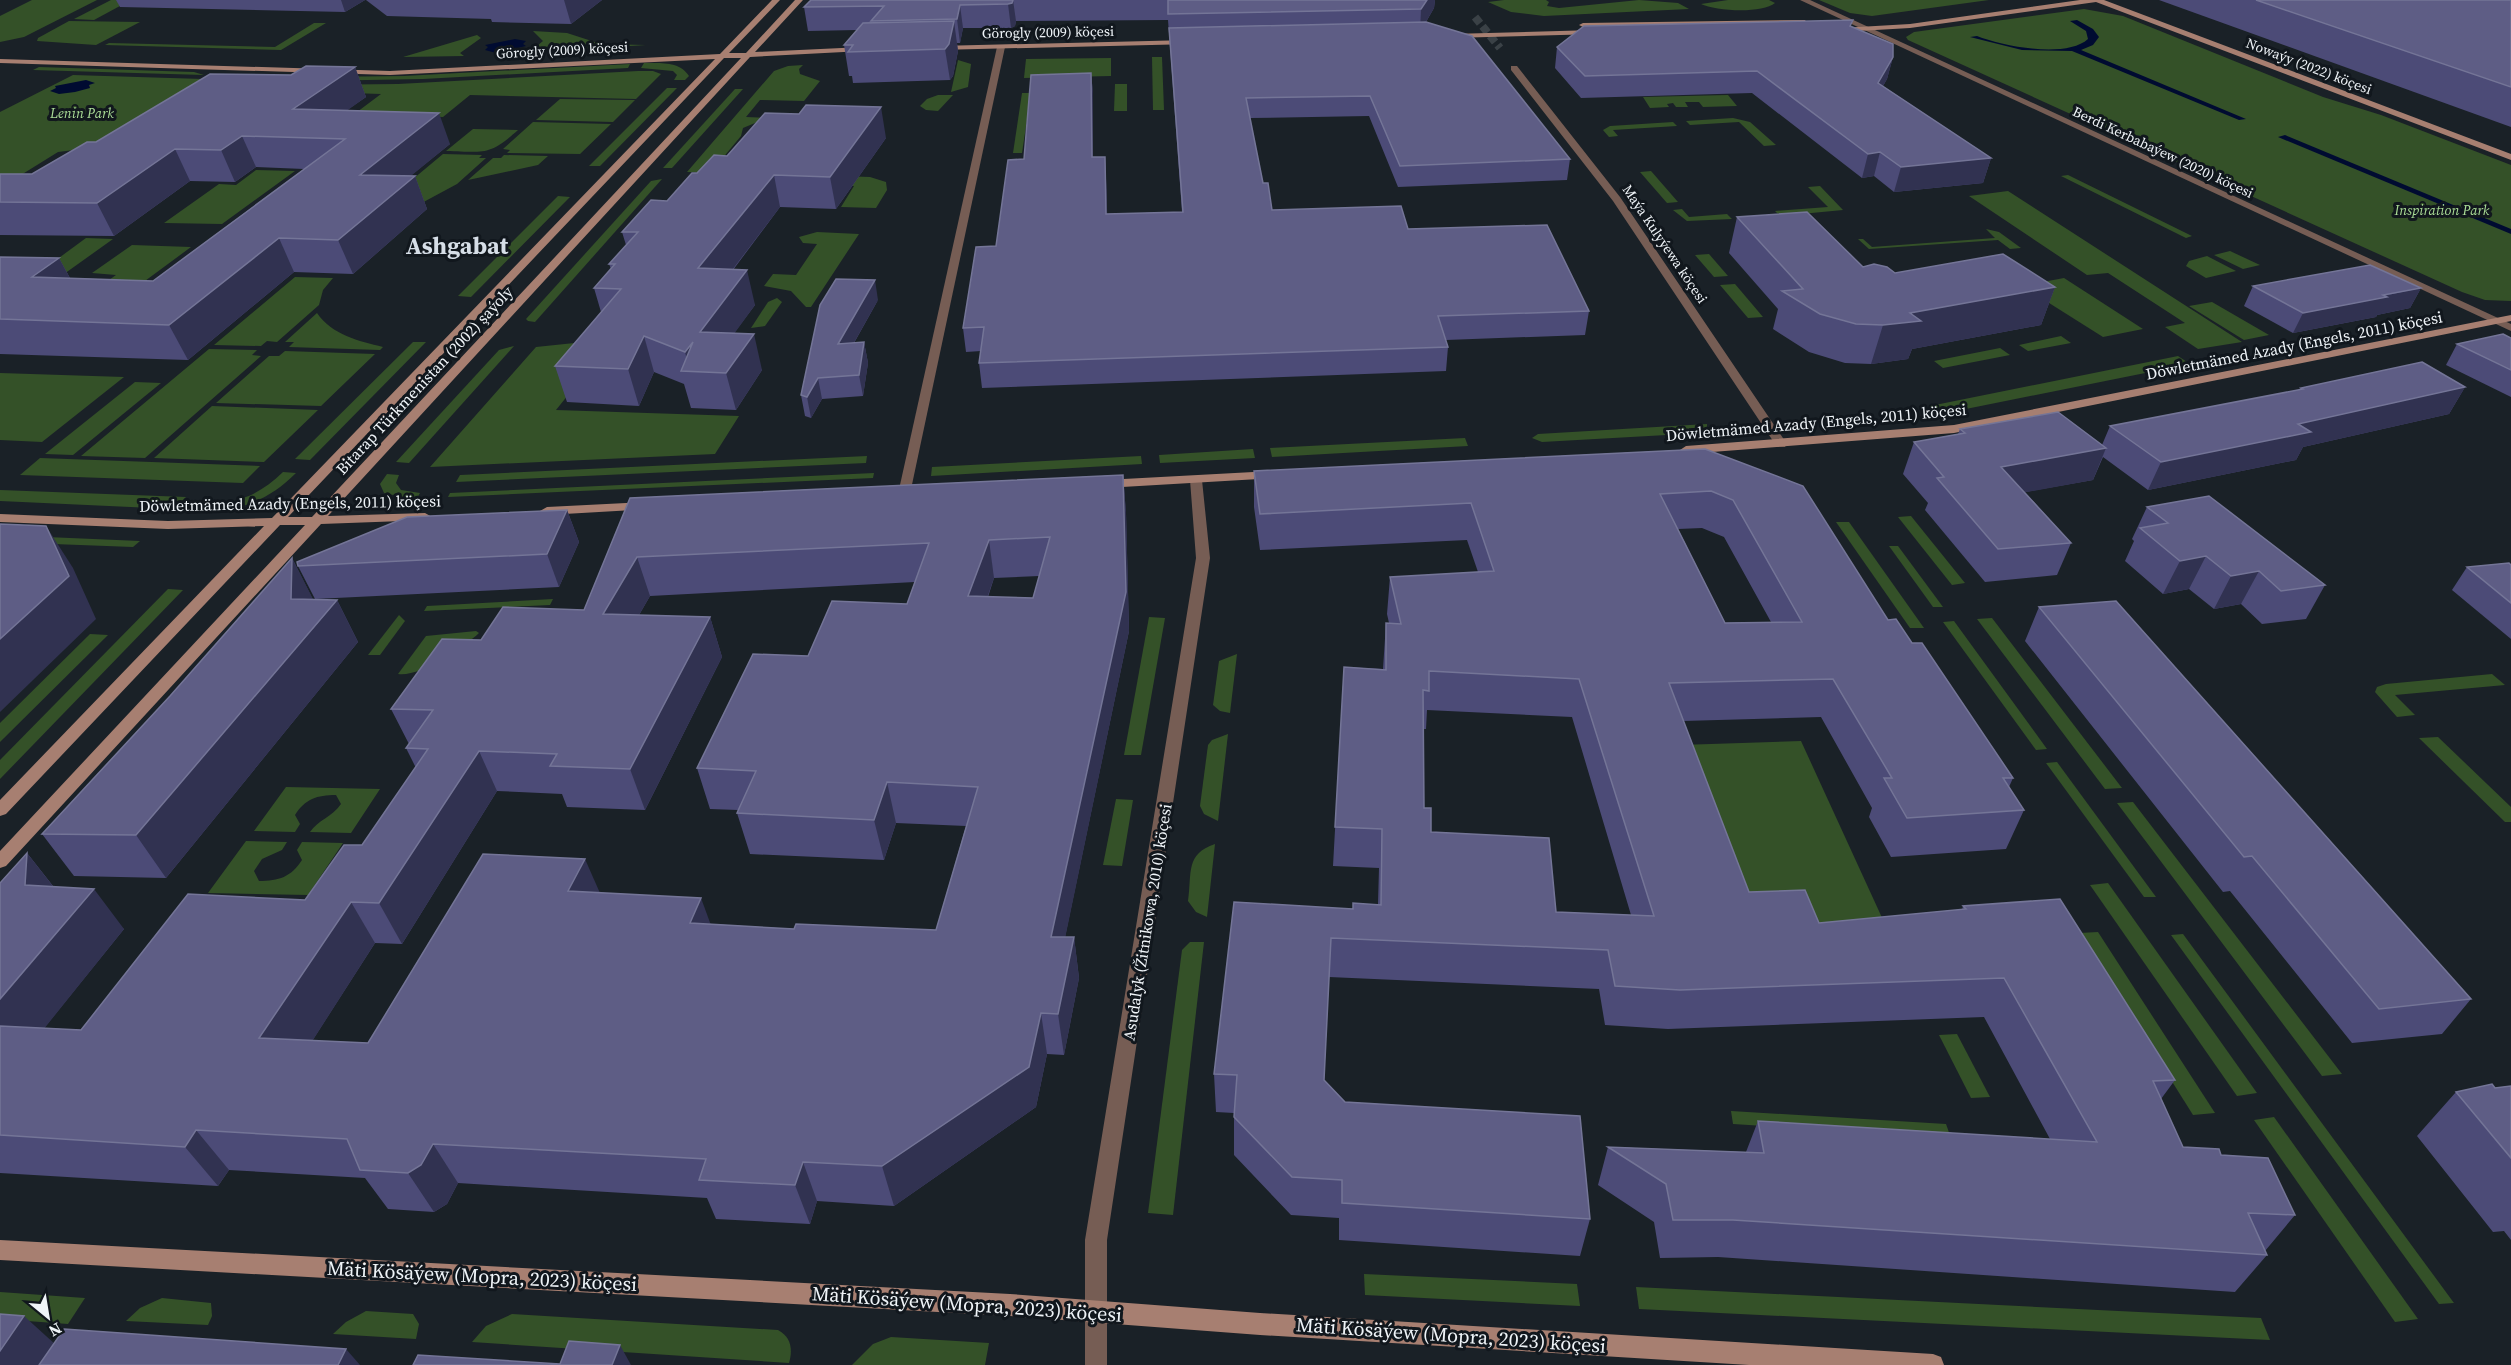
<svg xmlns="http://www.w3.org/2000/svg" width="2511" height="1365" font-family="'Source Serif 4',serif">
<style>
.green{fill:#345128}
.water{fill:#000b31}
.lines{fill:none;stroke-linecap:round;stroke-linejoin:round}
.street-tunnel{stroke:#3a4146;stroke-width:8;stroke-dasharray:8 4;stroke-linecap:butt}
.street{fill:#765d54;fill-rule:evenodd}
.secondary{fill:#a77f71;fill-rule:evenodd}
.wall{fill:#4c4b77;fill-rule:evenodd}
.shaded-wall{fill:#313251}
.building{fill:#5e5d85;stroke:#747597;stroke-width:1.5;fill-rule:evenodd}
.labels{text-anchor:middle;stroke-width:6;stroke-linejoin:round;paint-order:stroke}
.far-street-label{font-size:14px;fill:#eff4f8;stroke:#11171d}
.far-park-label{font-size:14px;font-style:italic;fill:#abde97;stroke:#11171d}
.street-label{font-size:16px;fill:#eff4f8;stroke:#11171d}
.near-street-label{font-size:20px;fill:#eff4f8;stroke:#11171d}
.far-town-label{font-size:24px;font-weight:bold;fill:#d6dee7;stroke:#11171d}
</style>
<rect width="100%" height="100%" fill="#1a2127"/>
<g class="green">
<polygon points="32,0 97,0 24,37 0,42 0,16"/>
<polygon points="111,0 131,0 94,20 74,19"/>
<polygon points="1504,0 1546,0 1549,2 1547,6 1559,8 1639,0 1678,3 1689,9 1544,16 1511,12 1488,2"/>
<path d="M 1728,0 L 1769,0 L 1775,3 C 1762,14 1715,11 1701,4 Z"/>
<polygon points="1819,0 1989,0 1872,16 1850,13"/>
<polygon points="2084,9 2123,16 2323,97 2381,115 2511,165 2511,301 2485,300 2462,292 1908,40 1906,37 1914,32"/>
<polygon points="69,21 140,22 96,45 37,41 38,38"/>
<polygon points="314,23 326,23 281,50 105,45 109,43 275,47"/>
<polygon points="533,31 567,33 601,44 646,45 522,53 531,51 543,41"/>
<polygon points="477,35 481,38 460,53 464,56 403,57"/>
<polygon points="1152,57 1162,57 1164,110 1153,110"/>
<polygon points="1111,58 1111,76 1024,78 1026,59"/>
<polygon points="958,60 971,64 968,87 951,92"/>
<path d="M 644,63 C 660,63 680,61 689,76 L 685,80 L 674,80 L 677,75 L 673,71 L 641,68 Z"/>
<polygon points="630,64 628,68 423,79 313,81 318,77 404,76"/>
<polygon points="803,65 799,69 800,74 820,81 804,101 760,100 746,117 767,118 743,128 741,136 721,160 728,172 870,177 886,182 887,190 876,208 841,207 854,186 739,183 717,173 687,172 774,71 788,66"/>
<polygon points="39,67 194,72 204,75 33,70"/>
<polygon points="638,71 653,71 661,74 636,99 470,95 443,117 353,115 381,94 320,92 307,85 398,84"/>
<polygon points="73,75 203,79 106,146 58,152 0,188 0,112"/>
<polygon points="1115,84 1127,84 1127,111 1114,111"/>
<polygon points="667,88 677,88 600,166 589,166"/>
<polygon points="735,89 743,89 672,168 663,168"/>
<polygon points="1022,93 1031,93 1022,153 1013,153"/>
<polygon points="938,95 953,95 938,111 926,110 920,106 927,99"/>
<polygon points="1728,95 1737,106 1703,107 1699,102 1685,102 1688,107 1676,107 1673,103 1667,104 1669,107 1650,108 1643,97"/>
<polygon points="560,99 635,100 613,122 536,120"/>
<polygon points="1733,118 1750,122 1776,145 1764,146 1739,122 1690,125 1686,121"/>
<polygon points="533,122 611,124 580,154 507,153 510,150 503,149"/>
<polygon points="1673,122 1677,126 1613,130 1618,136 1609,137 1603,130 1610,126"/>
<path d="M 473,129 L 518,130 C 489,156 485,152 446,151 Z"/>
<polygon points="443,154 482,155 479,158 486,158 457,184 418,205 383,204"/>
<polygon points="504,155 548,156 538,165 468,180 493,158 501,158"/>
<polygon points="256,170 295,171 222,224 164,223 219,184 236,185"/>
<polygon points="1651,171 1678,202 1667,203 1640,172"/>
<polygon points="2068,175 2192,236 2186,238 2061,176"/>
<polygon points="662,179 535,322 528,321 526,319 651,181"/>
<polygon points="1820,186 1843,210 1780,216 1775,211 1828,207 1808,187"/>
<polygon points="2008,191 2242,342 2198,349 2165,327 2185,323 2108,273 2087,275 1969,196"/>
<polygon points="558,196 570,197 471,297 458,296"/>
<polygon points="1682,209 1689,217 1727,214 1732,219 1687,221 1673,210"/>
<polygon points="1986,229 1999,232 2021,248 2010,249 1998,240 1869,249 1858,239 1863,239 1872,247 1995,238"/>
<polygon points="817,232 859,234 811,307 806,307 791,291 764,286 773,274 796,275 817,244 803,243 799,237"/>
<polygon points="86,238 113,239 64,274 37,274"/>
<polygon points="132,245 191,247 107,309 70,308 116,275 92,273"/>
<polygon points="2230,251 2260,265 2243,269 2214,255"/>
<polygon points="1709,254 1728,276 1714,277 1695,255"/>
<polygon points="2207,256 2236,271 2206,278 2186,266 2189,261"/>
<polygon points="295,277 333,278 323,290 319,305 277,342 267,341 261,346 214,345"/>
<polygon points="2064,278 2143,329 2103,337 2022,286"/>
<polygon points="1735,284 1763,317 1748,318 1720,285"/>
<polygon points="777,298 782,302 765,326 751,328 768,302"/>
<polygon points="2212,302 2269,335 2244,340 2189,306"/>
<path d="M 317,313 C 332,335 359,341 383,347 L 380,350 L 289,347 L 294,342 L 285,342 Z"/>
<polygon points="2061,336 2071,343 2028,351 2019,345"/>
<polygon points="413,342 426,342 310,460 295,459"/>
<polygon points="584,342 605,349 556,410 739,416 715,454 430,467 536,347"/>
<polygon points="514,346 409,463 396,462 499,350"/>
<polygon points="2000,348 2010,355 1943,368 1934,361"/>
<polygon points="209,349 257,350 252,355 261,356 145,458 81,456"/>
<polygon points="285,351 375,354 321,406 216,403 269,356 279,356"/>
<polygon points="2178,356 2190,364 1941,414 1930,406"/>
<polygon points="0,373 124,377 42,442 0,440"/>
<polygon points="135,382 161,383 73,455 45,454"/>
<polygon points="212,406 318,410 264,462 154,458"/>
<polygon points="1707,424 1707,430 1702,433 1542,442 1532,438 1538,434"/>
<polygon points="1465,438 1468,446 1272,457 1270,448"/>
<polygon points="1253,449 1255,458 1160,463 1159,455"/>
<polygon points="867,456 866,463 456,482 460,475"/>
<polygon points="1141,456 1142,464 931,476 932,467"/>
<polygon points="40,458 260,466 243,483 20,475"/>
<path d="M 283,472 L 296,473 C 267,502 236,513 194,511 L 202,503 C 237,504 258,496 283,472 Z"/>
<polygon points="874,473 873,478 448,497 450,493"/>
<polygon points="387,474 399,475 396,483 401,490 420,493 416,500 384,493 380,484"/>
<polygon points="0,490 186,497 174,509 0,501"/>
<polygon points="1911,516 1965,583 1952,585 1898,517"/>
<polygon points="1836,522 1849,522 1924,628 1910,628"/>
<polygon points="0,535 140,541 133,547 0,542"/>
<polygon points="1889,546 1898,546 1943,607 1933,607"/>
<polygon points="168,589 183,590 0,779 0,760"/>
<polygon points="553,599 550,605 424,611 427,606"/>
<polygon points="399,615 405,621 380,655 368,655"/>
<polygon points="1149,617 1165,618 1141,755 1124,755"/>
<polygon points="1992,618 2122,788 2105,789 1977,619"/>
<polygon points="1954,621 2047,749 2036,750 1943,622"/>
<path d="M 476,631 L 479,633 C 464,647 418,678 398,674 L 426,636 Z"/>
<polygon points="90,634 108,635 0,742 0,723"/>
<polygon points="1237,654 1230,713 1220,711 1213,705 1219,661"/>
<polygon points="2492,674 2505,685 2395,695 2415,715 2397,717 2375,692 2377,687 2386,684"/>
<polygon points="1228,734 1218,821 1204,814 1200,806 1208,745 1212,740"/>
<polygon points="2438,737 2511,807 2511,822 2505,822 2419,738"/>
<polygon points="1801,741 1884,922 1748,928 1680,745"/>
<polygon points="2057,762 2156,897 2144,897 2046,763"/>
<path d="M 286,787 L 380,789 L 351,833 L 310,832 C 318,820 332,817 341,804 L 336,795 C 317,795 305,799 295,815 L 300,824 L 295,832 L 254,831 Z"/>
<polygon points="1116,799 1133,800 1122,866 1103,865"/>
<polygon points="2133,802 2342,1074 2322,1076 2117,803"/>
<path d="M 246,841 L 287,842 L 282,850 L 262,859 L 254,871 L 259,881 C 279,881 291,877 302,860 L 297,850 L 302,842 L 343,843 L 308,895 L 208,893 Z"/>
<path d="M 1215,844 L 1207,917 L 1196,912 L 1188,901 C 1192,873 1185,854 1215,844 Z"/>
<polygon points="2108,883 2257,1093 2237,1096 2090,885"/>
<polygon points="2098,932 2215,1113 2193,1115 2079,933"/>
<polygon points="2183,934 2454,1303 2439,1304 2171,935"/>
<polygon points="1190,942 1204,942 1173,1215 1148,1213 1182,950"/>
<polygon points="1957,1034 1990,1097 1971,1098 1939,1035"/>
<polygon points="1731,1111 1946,1124 1951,1138 1733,1124"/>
<polygon points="2274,1117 2418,1319 2395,1322 2254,1120"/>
<polygon points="1364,1274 1577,1284 1580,1306 1365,1295"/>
<polygon points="1636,1287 2261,1318 2270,1340 1639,1309"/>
<polygon points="0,1292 85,1298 68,1324 0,1319"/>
<polygon points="162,1298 211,1303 212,1316 208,1325 126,1321 140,1308"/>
<polygon points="366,1311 413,1314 419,1324 416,1339 333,1334 346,1322"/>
<path d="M 512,1314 L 778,1330 C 791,1337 793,1349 789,1363 L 472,1342 L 486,1326 Z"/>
<polygon points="891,1337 989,1343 985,1365 852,1365 873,1344"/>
</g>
<g class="water">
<path d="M 2077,20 L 2093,29 L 2099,37 L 2093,45 L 2081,50 L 2246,119 L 2239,120 L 2072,51 L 2022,50 L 1970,37 L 1977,36 C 2002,46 2066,59 2088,39 L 2086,31 L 2070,21 Z"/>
<polygon points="515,39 526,41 523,44 526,46 496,53 485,50 488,47 485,45"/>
<polygon points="86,80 95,83 89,85 90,88 75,92 59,94 50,91 56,88 55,86"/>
<polygon points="2285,135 2511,229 2511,234 2278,137"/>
</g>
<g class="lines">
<polyline class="street-tunnel" points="1475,17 1500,48"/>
<g class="street">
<polygon points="1800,0 1810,0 2511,324 2511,331"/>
<polygon points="1001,45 1005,47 910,494 904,498 898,494 997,47"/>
<polygon points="1511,66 1517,66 1620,197 1787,444 1785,447 1777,447 1613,201 1511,70"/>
<polygon points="1196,476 1202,480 1210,558 1107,1240 1107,1365 1085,1365 1085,1240 1196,558 1190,480"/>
</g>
<g class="secondary">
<path d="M 772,0 L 780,0 L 729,53 L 746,53 L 795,0 L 803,0 L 755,52 L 863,47 L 867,49 L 863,51 L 750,57 L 328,516 L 425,513 L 432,517 L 430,520 L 321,524 L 6,866 L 0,868 L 0,851 L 305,525 L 280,525 L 6,814 L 0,816 L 0,800 L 264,526 L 168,529 L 0,522 L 0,514 L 168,521 L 272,518 L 715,59 L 390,75 L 0,63 L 0,59 L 390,71 L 720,54 ZM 724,58 L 741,58 L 312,517 L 288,517 Z"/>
<polygon points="2080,0 2104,0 2511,154 2511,160 2096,2 1910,28 1841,32 1837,30 1841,28 1910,24"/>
<polygon points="1805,20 1808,24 1583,27 1579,25 1583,23"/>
<polygon points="1595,30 1598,34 1451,38 1447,36 1451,34"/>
<polygon points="1190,40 1193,44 938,50 934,48 938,46"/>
<polygon points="2511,315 2511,321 1954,433 1686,454 1680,450 1686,446 1954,425"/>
<polygon points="1273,471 1279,475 1277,478 1105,488 1099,484 1105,480"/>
<polygon points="646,502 651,503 652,506 651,509 547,515 540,511 547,507"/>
<polygon points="0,1240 1010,1294 1260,1313 1933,1354 1941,1357 1944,1365 1749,1365 1260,1335 1010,1316 0,1260"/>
</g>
</g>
<g class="wall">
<polygon points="116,0 365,0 345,12 120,7"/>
<polygon points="366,0 602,0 571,24 492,22 491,19 387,16"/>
<polygon points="811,0 1435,0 1434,8 1426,22 1570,159 1567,180 1398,187 1369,116 1250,118 1263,183 1272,210 1408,229 1589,311 1585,335 1446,340 1448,347 1446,371 982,388 979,363 981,351 966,352 963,328 996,246 1024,159 1091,73 1093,93 1093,157 1106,178 1107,214 1182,212 1168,20 1016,21 1015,26 1011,28 963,28 960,43 957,43 958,51 953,76 950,80 853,83 852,76 849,76 844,45 857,30 808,31 804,7"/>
<polygon points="2159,0 2511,0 2511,127"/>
<polygon points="1851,27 1893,57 1887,79 1883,86 1991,158 1983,183 1894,192 1874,176 1862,178 1752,93 1581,98 1555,68 1557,47"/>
<polygon points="355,67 366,97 347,110 450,144 410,176 415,176 427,209 353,274 294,272 188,360 0,354 0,257 59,258 70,278 153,281 304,169 256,167 235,182 190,181 114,236 0,235 0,174 32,174 96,142 291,75"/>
<polygon points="886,138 836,209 780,207 733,270 755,305 734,333 762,370 736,410 691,408 684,384 654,372 639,406 567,402 555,366 601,312 594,288 611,269 609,264 626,245 622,232 667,201 727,156"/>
<polygon points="1737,217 1863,267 1895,273 2055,287 2041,325 1912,349 1908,359 1871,364 1845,363 1809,352 1773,329 1778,309 1729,253"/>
<polygon points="2253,286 2421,288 2410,308 2377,315 2376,317 2293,333 2244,306"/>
<polygon points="878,300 854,343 864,342 868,363 863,396 822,399 811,418 805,416 801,395"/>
<polygon points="2511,338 2511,397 2446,365 2457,344"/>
<polygon points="2465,387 2449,414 2303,447 2296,460 2148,490 2103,457 2093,480 2025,492 2071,543 2057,575 1985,582 1925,510 1928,503 1903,474 1914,442 1958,434 1960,429 2102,445 2110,426 2300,390 2301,388"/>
<path d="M 1705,449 L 1888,620 L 1912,643 L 2013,778 L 2009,787 L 2024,810 L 2006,849 L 1891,857 L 1869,817 L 1872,808 L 1821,717 L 1683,721 L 1749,892 L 1819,923 L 1962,910 L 1963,906 L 2175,1080 L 2161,1099 L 2183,1147 L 2221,1155 L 2295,1215 L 2265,1251 L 2267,1255 L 2235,1292 L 1718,1257 L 1660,1258 L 1654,1222 L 1598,1185 L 1608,1147 L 1746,1152 L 1758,1121 L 2050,1139 L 1984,1017 L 1668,1029 L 1605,1025 L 1599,989 L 1329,977 L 1324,1080 L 1345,1102 L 1590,1219 L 1580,1256 L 1339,1240 L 1339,1218 L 1291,1215 L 1234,1155 L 1234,1113 L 1216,1112 L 1214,1074 L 1353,909 L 1378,904 L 1379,868 L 1333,866 L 1344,667 L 1383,669 L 1386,623 L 1389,623 L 1387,614 L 1390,577 L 1478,572 L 1467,540 L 1260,550 L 1254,507 L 1254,471 ZM 1702,528 L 1724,537 L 1771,622 L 1725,623 L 1678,529 ZM 1427,710 L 1572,717 L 1631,915 L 1556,912 L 1431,832 L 1424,808 L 1423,729 L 1426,729 Z"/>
<path d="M 1123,475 L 1126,513 L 1129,631 L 1065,937 L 1074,937 L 1079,978 L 1064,1055 L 1047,1054 L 1036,1107 L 894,1206 L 817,1201 L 810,1224 L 716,1219 L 707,1198 L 458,1183 L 447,1204 L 434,1212 L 388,1209 L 365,1178 L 229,1170 L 218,1186 L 0,1173 L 0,883 L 27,853 L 53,886 L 124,929 L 44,1028 L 81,1030 L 305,900 L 362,845 L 416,768 L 406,748 L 409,744 L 391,709 L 481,640 L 584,610 L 630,498 ZM 1039,576 L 1033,598 L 988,597 L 994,578 ZM 915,582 L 907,604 L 697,768 L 710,809 L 738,810 L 737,813 L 750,854 L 884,860 L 896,823 L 966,826 L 936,930 L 794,929 L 711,924 L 600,893 L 368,1043 L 312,1041 L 375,943 L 402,944 L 497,791 L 562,794 L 567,807 L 645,810 L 722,657 L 710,617 L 639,615 L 650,596 Z"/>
<polygon points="2147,507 2325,585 2306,619 2262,624 2241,604 2214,609 2189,589 2163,594 2125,561 2134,541 2132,539"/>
<polygon points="567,510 579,542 559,587 315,599 298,566"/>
<polygon points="292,558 313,600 337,600 358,642 166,878 74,876 42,834 170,696"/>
<polygon points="2511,565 2511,639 2452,590 2467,567"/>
<polygon points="2039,607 2471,999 2442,1034 2352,1043 2230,891 2223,892 2025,641"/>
<polygon points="2511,1086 2511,1240 2504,1231 2493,1232 2417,1136 2456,1092"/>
</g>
<g class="shaded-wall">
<polygon points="341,0 365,0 345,12"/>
<polygon points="564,0 602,0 571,24"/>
<polygon points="1013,0 1016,21 1015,26 1011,28 1008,4"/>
<polygon points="1427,0 1435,0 1434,8 1420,32 1421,9"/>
<polygon points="960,5 963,28 960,43 957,19"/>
<polygon points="954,21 958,51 953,76 950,80 945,49"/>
<polygon points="1893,57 1887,79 1872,105 1878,83"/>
<polygon points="355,67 366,97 309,138 293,109"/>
<polygon points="1091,73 1093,93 1093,179 1092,157"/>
<polygon points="881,107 886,138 836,209 830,177"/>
<polygon points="439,113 450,144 373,207 360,175"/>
<polygon points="242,136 256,167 235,182 221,150"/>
<polygon points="175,149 190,181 114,236 97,203"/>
<polygon points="1880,152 1874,176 1862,178 1868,154"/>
<polygon points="1105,157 1106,178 1108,237 1106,214"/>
<polygon points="1991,158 1983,183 1894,192 1901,167"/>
<polygon points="774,175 780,207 707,303 698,268"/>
<polygon points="415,176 427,209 353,274 338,240"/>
<polygon points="279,238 294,272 188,360 169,325"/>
<polygon points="59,258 78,293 32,277"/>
<polygon points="747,270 755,305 710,367 700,332"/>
<polygon points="875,280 878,300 842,364 838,344"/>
<polygon points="2055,287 2041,325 1912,349 1908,359 1871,364 1883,325 1910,313"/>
<polygon points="2421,288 2410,308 2377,315 2376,317 2293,333 2303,313"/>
<polygon points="754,334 762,370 736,410 726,373"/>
<polygon points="644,336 654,372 639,406 628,369"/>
<polygon points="693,342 690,372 685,352"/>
<polygon points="864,342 868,363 863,396 859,375"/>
<polygon points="818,378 822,399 811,418 807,397"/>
<polygon points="2465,387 2449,414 2303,447 2296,460 2148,490 2161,462 2298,424"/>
<polygon points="2106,448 2093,480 1989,499 2001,467"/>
<polygon points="1123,475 1126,513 1129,631 1057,977 1051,937"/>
<polygon points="567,510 579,542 559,587 547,554"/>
<polygon points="46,526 73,568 96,619 0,712 0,639"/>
<polygon points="989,540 994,578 974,635 968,596"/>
<polygon points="2206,556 2189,589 2163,594 2180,561"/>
<polygon points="637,557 650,596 617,653 603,614"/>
<polygon points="292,558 313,599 313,629 337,600 358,642 166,878 136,835 291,599"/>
<polygon points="2259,571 2241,604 2214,609 2231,576"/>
<polygon points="710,617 722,657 645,810 630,769"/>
<polygon points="479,751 497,791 402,944 379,903"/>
<polygon points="887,782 896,823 884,860 874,820"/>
<polygon points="27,853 59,894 25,885"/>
<polygon points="585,859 603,900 568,891"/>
<polygon points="94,889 124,929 15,1065 0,1049 0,999"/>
<polygon points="701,898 716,939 690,923"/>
<polygon points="351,902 375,943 288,1079 259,1038"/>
<polygon points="1074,937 1079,978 1064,1055 1058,1014"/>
<polygon points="1041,1013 1047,1054 1036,1107 894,1206 882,1166"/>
<polygon points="196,1130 229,1170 218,1186 185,1147"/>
<polygon points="433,1144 458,1183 447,1204 434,1212 408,1173"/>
<polygon points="803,1162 817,1201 810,1224 795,1185"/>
<polygon points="24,1316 56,1345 42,1365 0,1365 0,1351"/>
<polygon points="620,1345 631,1365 612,1365"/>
<polygon points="346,1349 360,1365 338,1365"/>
</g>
<g class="building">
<polygon points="811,0 1013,0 1012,3 1008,4 960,5 957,19 871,21 884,6 804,7"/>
<polygon points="1168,0 1427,0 1421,9 1168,14"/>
<polygon points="2256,0 2511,0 2511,87"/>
<polygon points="1853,20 1850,26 1893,44 1893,57 1878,83 1991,158 1901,167 1880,152 1868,154 1757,71 1585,76 1557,47 1584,26"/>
<polygon points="954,21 949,44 945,49 848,52 853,45 844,45 863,23"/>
<polygon points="1426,22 1472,36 1570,159 1400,166 1370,96 1246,98 1263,183 1268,183 1272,210 1401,206 1408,229 1547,225 1589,311 1438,316 1448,347 979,363 984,327 963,328 976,247 996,246 1008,160 1024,159 1031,75 1091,73 1092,157 1105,157 1106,214 1183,212 1169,28"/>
<polygon points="306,66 355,67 293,109 439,113 360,175 415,176 338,240 279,238 169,325 0,319 0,257 59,258 32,277 153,281 345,139 242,136 221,150 175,149 97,203 0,202 0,174 32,174 87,142 96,142 210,74 291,75"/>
<polygon points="806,105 881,107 830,177 774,175 698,268 747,270 700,332 754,334 726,373 681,371 693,342 685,352 644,336 628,369 555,366 621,289 594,288 615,264 609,264 638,232 622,232 651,200 667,201 692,173 697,173 714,155 727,156 765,113 799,114"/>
<polygon points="1807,212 1863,267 1874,264 1887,267 1895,273 2003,254 2055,287 1910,313 1921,321 1883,325 1856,324 1820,314 1782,291 1803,289 1737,217"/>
<polygon points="2370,265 2421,288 2383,295 2387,297 2303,313 2253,286"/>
<polygon points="836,279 875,280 838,344 864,342 859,375 818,378 807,397 801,395 820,305"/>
<polygon points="2503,334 2511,338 2511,370 2457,344"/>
<polygon points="2422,362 2465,387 2298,424 2311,432 2161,462 2110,426 2303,389 2301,388"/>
<polygon points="2058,412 2106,448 2001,467 2071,543 1998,549 1937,478 1944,477 1914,442 1965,433 1960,429"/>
<path d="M 1705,449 L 1803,486 L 1888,620 L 1896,619 L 1912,643 L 1922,643 L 2013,778 L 2003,778 L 2024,810 L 1907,818 L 1884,778 L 1892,778 L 1833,679 L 1669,683 L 1749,892 L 1805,890 L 1819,923 L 1966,909 L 1963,906 L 2060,899 L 2175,1080 L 2153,1081 L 2183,1147 L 2219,1149 L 2221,1155 L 2268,1158 L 2295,1215 L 2248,1213 L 2267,1255 L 1733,1220 L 1673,1220 L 1666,1184 L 1608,1147 L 1764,1153 L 1758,1121 L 2097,1142 L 2004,978 L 1680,990 L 1615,986 L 1608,950 L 1331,938 L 1324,1080 L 1345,1102 L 1580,1116 L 1590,1219 L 1342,1203 L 1342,1180 L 1292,1177 L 1234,1117 L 1237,1075 L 1214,1074 L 1234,902 L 1353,909 L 1353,903 L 1381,905 L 1382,829 L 1335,827 L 1344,667 L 1386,670 L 1386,623 L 1401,624 L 1390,577 L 1494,571 L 1471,503 L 1260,514 L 1254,471 ZM 1711,491 L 1733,500 L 1802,622 L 1725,623 L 1660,494 ZM 1429,671 L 1579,679 L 1654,916 L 1556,912 L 1549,838 L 1431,832 L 1431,808 L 1424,808 L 1423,690 L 1429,691 Z"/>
<path d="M 1123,475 L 1126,592 L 1051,937 L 1074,937 L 1058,1014 L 1041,1013 L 1029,1067 L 882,1166 L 803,1162 L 795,1185 L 699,1180 L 706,1159 L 433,1144 L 421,1165 L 408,1173 L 360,1170 L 347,1139 L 196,1130 L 185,1147 L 0,1135 L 0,1026 L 81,1030 L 188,894 L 305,900 L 344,845 L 362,845 L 428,749 L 406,748 L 433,710 L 391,709 L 442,639 L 481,640 L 503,607 L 584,610 L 630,498 ZM 1050,537 L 1033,598 L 968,596 L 989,540 ZM 929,543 L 907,604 L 832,601 L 808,656 L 753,654 L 697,768 L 756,771 L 737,813 L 874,820 L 887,782 L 978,787 L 936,930 L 796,924 L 794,929 L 690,923 L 701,898 L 568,891 L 585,859 L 483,854 L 368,1043 L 259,1038 L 351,902 L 379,903 L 479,751 L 557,754 L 550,766 L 630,769 L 710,617 L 603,614 L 637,557 Z"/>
<polygon points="2209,496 2325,585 2281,591 2259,571 2231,576 2206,556 2180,561 2140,528 2168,523 2147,507"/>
<polygon points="567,510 547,554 298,566 297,562 407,517"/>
<polygon points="0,524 46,526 69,576 0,639"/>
<polygon points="292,558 291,599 337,600 136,835 42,834 170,696"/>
<polygon points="2509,563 2511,565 2511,603 2467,567"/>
<polygon points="2116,601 2471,999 2379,1009 2252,856 2244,857 2039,607"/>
<polygon points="27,853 25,885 94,889 0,999 0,883"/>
<polygon points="2492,1084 2495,1088 2511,1086 2511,1158 2456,1092"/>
<polygon points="0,1314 24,1316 0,1351"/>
<polygon points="64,1329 346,1349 338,1365 39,1365"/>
<polygon points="569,1341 620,1345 612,1365 413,1365 418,1355 560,1364"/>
</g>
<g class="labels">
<g class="far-street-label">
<text transform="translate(1048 32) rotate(-1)" y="5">Görogly (2009) köçesi</text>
<text transform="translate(562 50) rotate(-3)" y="5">Görogly (2009) köçesi</text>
<text transform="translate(2309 66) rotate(21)" y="5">Nowaýy (2022) köçesi</text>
<text transform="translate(2163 152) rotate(25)" y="5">Berdi Kerbabaýew (2020) köçesi</text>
<text transform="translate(1665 244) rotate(56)" y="5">Maýa Kulyýewa köçesi</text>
</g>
<g class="far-park-label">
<text x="82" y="118">Lenin Park</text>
<text x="2442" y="215">Inspiration Park</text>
</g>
<g class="street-label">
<text transform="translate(2294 345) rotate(-11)" y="6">Döwletmämed Azady (Engels, 2011) köçesi</text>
<text transform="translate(424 380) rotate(-47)" y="6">Bitarap Türkmenistan (2002) şaýoly</text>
<text transform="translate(1816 422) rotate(-5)" y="6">Döwletmämed Azady (Engels, 2011) köçesi</text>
<text transform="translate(290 503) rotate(-1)" y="6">Döwletmämed Azady (Engels, 2011) köçesi</text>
<text transform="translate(1147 922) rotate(-81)" y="6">Asudalyk (Žitnikowa, 2010) köçesi</text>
</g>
<g class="near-street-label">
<text transform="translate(482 1276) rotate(3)" y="7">Mäti Kösäýew (Mopra, 2023) köçesi</text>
<text transform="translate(967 1304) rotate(4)" y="7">Mäti Kösäýew (Mopra, 2023) köçesi</text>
<text transform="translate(1451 1335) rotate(4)" y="7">Mäti Kösäýew (Mopra, 2023) köçesi</text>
</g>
<g class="far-town-label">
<text x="457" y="254">Ashgabat</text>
</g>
</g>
<g transform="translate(48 1317) rotate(150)" stroke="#11171d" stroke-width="4.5" paint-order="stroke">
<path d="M0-4.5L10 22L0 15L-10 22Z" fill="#eff4f8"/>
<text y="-9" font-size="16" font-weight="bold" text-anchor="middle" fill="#eff4f8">N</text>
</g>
</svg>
